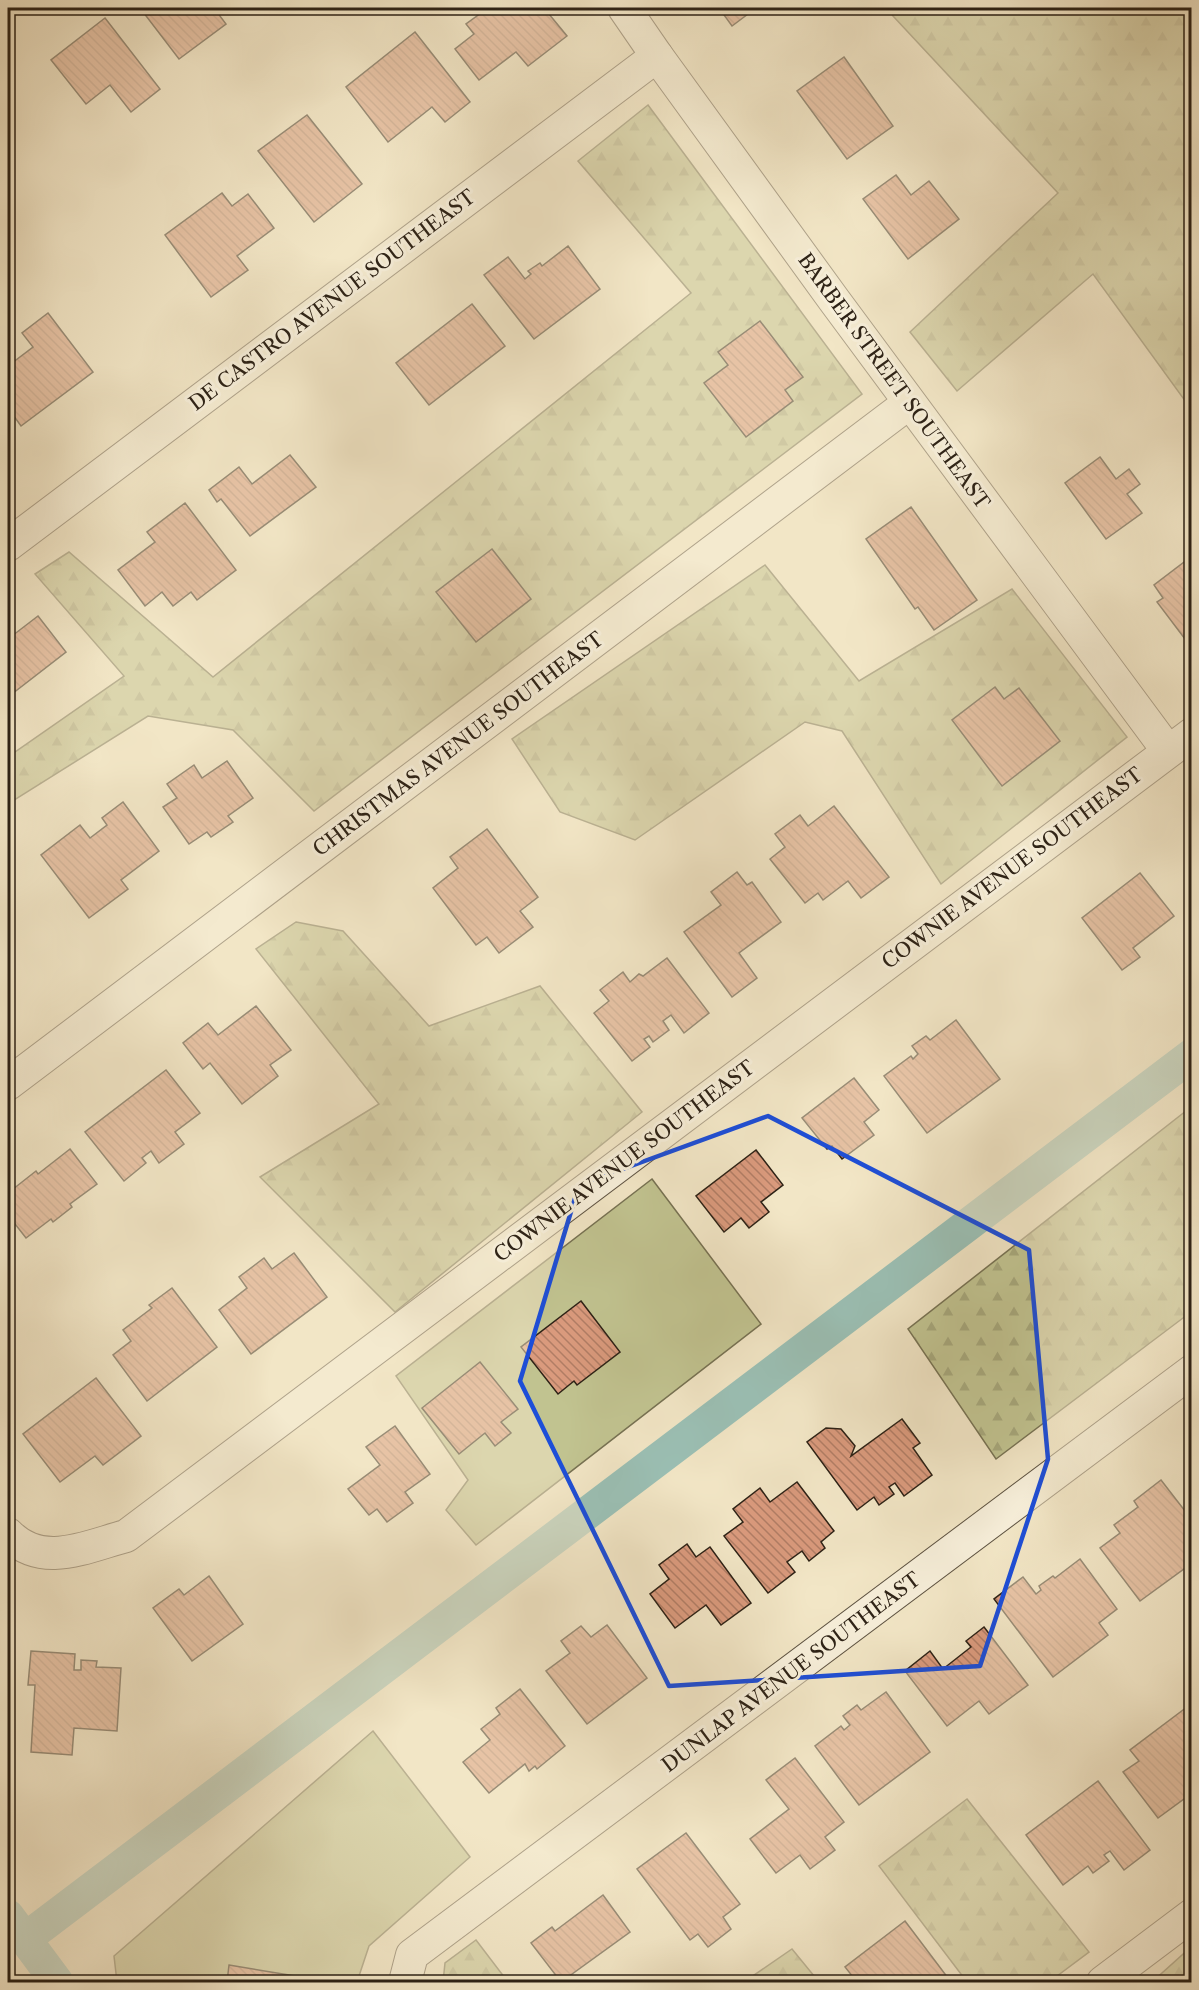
<svg xmlns="http://www.w3.org/2000/svg" width="1199" height="1990" font-family="'Libre Caslon Text',serif">
<style>
.green{fill:#c1c390;stroke:#777253;stroke-width:1.5}
.forest{fill:url(#forest-firs);stroke:#777253;stroke-width:1.5}
.lines{fill:none;stroke-linecap:round;stroke-linejoin:round}
.canal{stroke:#9bc0b5;stroke-width:33}
.building{fill:url(#building-back-hatch);stroke:#2d2216;stroke-width:1.5}
.street-casing{stroke:#5e5342;stroke-width:34}
.street{stroke:#f7efda;stroke-width:32}
.marked{fill:none;stroke:#1d4ed8;stroke-width:4.5;stroke-linejoin:round}
.labels{text-anchor:middle;stroke-width:6;stroke-linejoin:round;paint-order:stroke}
.street-label{font-size:20px;fill:#2d2216;stroke:#f7efda}
</style>
<defs>
<pattern id="forest-firs" width="22" height="20" patternUnits="userSpaceOnUse" patternTransform="scale(1.5)"><rect width="22" height="20" fill="#c1c390"/><path d="M5 1l3.5 6h-7zM16 11l3.5 6h-7z" fill="#a6a77b"/></pattern>
<pattern id="building-back-hatch" width="6" height="6" patternUnits="userSpaceOnUse" patternTransform="scale(1.5)"><rect width="6" height="6" fill="#da9a7d"/><path d="M-1 5l2 2M0 0l6 6M5-1l2 2" fill="none" stroke="#b17d65"/></pattern>
</defs>
<rect width="100%" height="100%" fill="#f2e6c6"/>
<filter id="stains"><feTurbulence type="fractalNoise" baseFrequency=".00333" numOctaves="4"/><feColorMatrix values="0 0 0 0 .2 0 0 0 0 .09 0 0 0 0 .02 0 0 0 .5 -.17"/></filter>
<radialGradient id="worn" r=".72"><stop offset=".6" stop-color="#630" stop-opacity="0"/><stop offset="1" stop-color="#630" stop-opacity=".3"/></radialGradient>
<g class="green">
<polygon points="652,1179 761,1324 476,1545 446,1510 468,1480 396,1376"/>
<polygon points="373,1731 470,1857 369,1946 357,1982 117,1982 114,1956"/>
</g>
<g class="forest">
<polygon points="887,8 1191,8 1191,409 1093,274 957,391 910,332 1058,193 893,16"/>
<polygon points="648,105 862,394 314,811 233,730 148,716 8,804 8,757 124,676 35,574 69,552 213,677 691,293 578,161"/>
<polygon points="765,565 859,681 1012,589 1127,737 941,884 842,731 805,722 635,840 560,812 512,739"/>
<polygon points="296,922 343,931 429,1026 540,986 642,1112 395,1312 260,1177 379,1104 256,949"/>
<polygon points="1191,1107 1191,1312 996,1459 908,1329"/>
<polygon points="967,1799 1089,1952 1049,1982 967,1982 879,1866"/>
<polygon points="476,1940 508,1982 443,1982 445,1963"/>
<polygon points="1191,1947 1191,1982 1152,1982"/>
<polygon points="792,1949 819,1982 744,1982"/>
</g>
<g class="lines">
<g class="canal">
<polyline points="8,1916 57,1982"/>
<polyline points="25,1939 1192,1055"/>
</g>
</g>
<g class="building">
<polygon points="140,8 214,8 226,24 179,59"/>
<polygon points="488,8 544,8 567,36 528,66 516,52 479,80 455,49 474,34 466,24"/>
<polygon points="719,8 756,8 732,26"/>
<polygon points="105,18 160,89 131,112 110,85 86,104 51,60"/>
<polygon points="415,32 470,102 445,122 432,107 388,142 346,87"/>
<polygon points="844,57 893,126 847,159 797,91"/>
<polygon points="307,115 362,184 314,222 258,151"/>
<polygon points="896,175 911,195 929,181 959,219 908,259 863,199"/>
<polygon points="222,193 232,206 248,194 274,228 237,256 248,270 211,297 165,235"/>
<polygon points="568,246 600,289 534,339 484,275 508,257 525,279 531,274 528,271 540,263 542,266"/>
<polygon points="472,304 505,346 429,405 396,363"/>
<polygon points="48,313 93,372 21,426 8,408 8,366 33,347 22,333"/>
<polygon points="760,321 803,377 785,390 793,401 746,437 704,383 728,365 718,352"/>
<polygon points="290,455 316,487 250,536 221,499 217,502 209,490 239,467 252,484"/>
<polygon points="1100,457 1116,479 1129,469 1140,484 1127,494 1142,513 1106,539 1065,483"/>
<polygon points="185,503 236,570 197,600 191,592 173,606 162,592 145,606 118,570 155,542 147,532"/>
<polygon points="911,507 977,600 934,630 918,607 915,609 866,539"/>
<polygon points="492,549 531,599 476,642 436,592"/>
<polygon points="1192,556 1192,647 1191,647 1157,602 1163,598 1154,585"/>
<polygon points="38,616 66,652 8,697 8,639"/>
<polygon points="995,687 1004,699 1019,688 1060,741 1002,786 952,720"/>
<polygon points="227,761 253,798 228,816 233,822 211,837 207,832 189,844 163,807 177,798 167,784 194,765 202,778"/>
<polygon points="123,802 159,851 121,880 128,889 89,918 41,855 80,825 90,838 107,825 102,818"/>
<polygon points="834,806 889,877 861,898 848,881 823,900 818,893 805,903 770,859 785,847 775,834 800,815 808,826"/>
<polygon points="487,829 538,897 520,911 533,927 499,953 487,937 476,945 433,888 458,868 450,857"/>
<polygon points="737,872 747,885 752,882 781,922 739,953 757,978 732,997 684,932 721,905 711,892"/>
<polygon points="1140,873 1174,916 1133,948 1140,957 1122,970 1082,918"/>
<polygon points="667,958 709,1013 684,1033 671,1015 663,1021 669,1030 653,1042 649,1036 644,1039 650,1047 632,1061 594,1013 609,1001 600,990 623,972 630,982 639,974 643,976"/>
<polygon points="256,1006 291,1050 270,1065 278,1076 242,1104 210,1063 203,1069 183,1043 208,1023 218,1035"/>
<polygon points="956,1020 1000,1079 927,1133 884,1076 911,1056 913,1059 918,1054 912,1046 926,1036 930,1040"/>
<polygon points="166,1070 200,1113 175,1132 184,1144 159,1163 151,1151 142,1158 146,1163 124,1181 85,1132"/>
<polygon points="854,1078 879,1110 864,1122 874,1135 842,1159 832,1146 827,1149 802,1118"/>
<polygon points="70,1149 97,1184 70,1204 72,1207 53,1222 51,1219 26,1238 8,1215 8,1193 36,1171 38,1174"/>
<polygon points="756,1150 783,1185 761,1202 769,1212 749,1228 741,1218 724,1232 696,1196"/>
<polygon points="294,1253 327,1297 251,1354 219,1310 247,1288 239,1277 264,1258 272,1269"/>
<polygon points="172,1288 217,1347 147,1401 113,1355 131,1341 123,1330 152,1308 149,1305"/>
<polygon points="581,1301 620,1352 577,1385 574,1381 558,1394 521,1347"/>
<polygon points="480,1362 518,1409 501,1422 511,1433 495,1446 485,1433 459,1454 422,1408"/>
<polygon points="96,1378 141,1436 103,1465 95,1456 60,1482 23,1434"/>
<polygon points="902,1419 920,1443 913,1448 932,1475 904,1496 895,1483 889,1487 894,1494 879,1505 874,1497 857,1510 807,1442 826,1428 841,1429 855,1446 851,1456"/>
<polygon points="395,1426 430,1474 405,1492 413,1503 387,1522 377,1509 369,1515 348,1489 380,1465 366,1447"/>
<polygon points="1161,1480 1192,1520 1192,1563 1140,1601 1100,1548 1120,1533 1114,1525 1138,1507 1134,1501"/>
<polygon points="797,1482 834,1531 821,1542 825,1548 809,1561 802,1551 787,1562 795,1572 768,1593 724,1536 743,1522 733,1509 760,1488 770,1502"/>
<polygon points="687,1544 696,1557 710,1547 751,1603 721,1625 706,1605 675,1628 650,1594 669,1579 659,1565"/>
<polygon points="1080,1559 1117,1609 1099,1623 1108,1635 1053,1677 994,1599 1023,1577 1036,1594 1041,1590 1039,1586 1053,1576 1055,1578"/>
<polygon points="209,1576 243,1624 192,1661 153,1608 179,1589 184,1595"/>
<polygon points="607,1625 647,1678 587,1724 546,1671 570,1653 561,1641 581,1626 591,1637"/>
<polygon points="984,1627 1028,1685 989,1714 979,1701 947,1726 905,1671 930,1651 943,1669 971,1647 966,1641"/>
<polygon points="31,1651 75,1654 74,1670 81,1670 81,1660 97,1661 96,1667 121,1668 117,1731 74,1728 72,1755 31,1752 35,1685 28,1685"/>
<polygon points="520,1689 565,1746 537,1769 535,1766 529,1771 525,1764 489,1793 463,1762 490,1740 481,1729 500,1714 496,1708"/>
<polygon points="886,1692 930,1752 859,1805 815,1746 841,1726 844,1730 850,1725 843,1716 857,1705 861,1710"/>
<polygon points="1187,1707 1192,1713 1192,1793 1158,1818 1123,1772 1139,1761 1130,1750"/>
<polygon points="795,1758 844,1822 825,1837 835,1850 810,1869 800,1855 776,1873 750,1839 789,1809 766,1780"/>
<polygon points="1098,1781 1150,1850 1124,1870 1110,1851 1104,1855 1109,1861 1093,1873 1088,1866 1063,1885 1026,1835"/>
<polygon points="686,1833 740,1904 723,1917 731,1929 708,1947 698,1934 690,1940 637,1869"/>
<polygon points="603,1895 630,1932 561,1982 531,1943 552,1927 555,1931"/>
<polygon points="905,1921 951,1982 857,1982 845,1967"/>
<polygon points="229,1965 313,1979 313,1982 227,1982"/>
</g>
<g class="lines">
<defs>
<g id="street">
<polyline points="624,8 657,56 834,300 1168,751"/>
<polyline points="8,545 657,56"/>
<polyline points="8,1084 909,403"/>
<path d="M 8,1534 C 42,1569 85,1547 126,1536 L 1192,734"/>
<polyline points="405,1982 412,1955 1192,1371"/>
<polyline points="1103,1982 1192,1915"/>
</g>
</defs>
<use href="#street" class="street-casing"/>
<use href="#street" class="street"/>
</g>
<path d="M0 0H1199V1990H0ZM 768,1116 L 1029,1250 L 1048,1459 L 980,1666 L 669,1686 L 520,1381 L 579,1185 Z" fill="#f2e6c6" fill-opacity=".55" fill-rule="evenodd"/>
<path class="marked" d="M 768,1116 L 1029,1250 L 1048,1459 L 980,1666 L 669,1686 L 520,1381 L 579,1185 Z"/>
<g class="labels">
<g class="street-label">
<text transform="translate(332 300) rotate(-37)" y="7">DE CASTRO AVENUE SOUTHEAST</text>
<text transform="translate(894 381) rotate(54)" y="7">BARBER STREET SOUTHEAST</text>
<text transform="translate(458 744) rotate(-37)" y="7">CHRISTMAS AVENUE SOUTHEAST</text>
<text transform="translate(1012 868) rotate(-37)" y="7">COWNIE AVENUE SOUTHEAST</text>
<text transform="translate(624 1161) rotate(-37)" y="7">COWNIE AVENUE SOUTHEAST</text>
<text transform="translate(791 1672) rotate(-37)" y="7">DUNLAP AVENUE SOUTHEAST</text>
</g>
</g>
<rect width="1199" height="1990" fill="none" stroke="#f2e6c6" stroke-width="30"/>
<rect x="9" y="9" width="1181" height="1972" fill="none" stroke="#2d2216" stroke-width="3"/>
<rect x="15" y="15" width="1169" height="1960" fill="none" stroke="#2d2216" stroke-width="1.5"/>
<rect width="100%" height="100%" filter="url(#stains)"/>
<rect width="100%" height="100%" fill="url(#worn)"/>
</svg>
